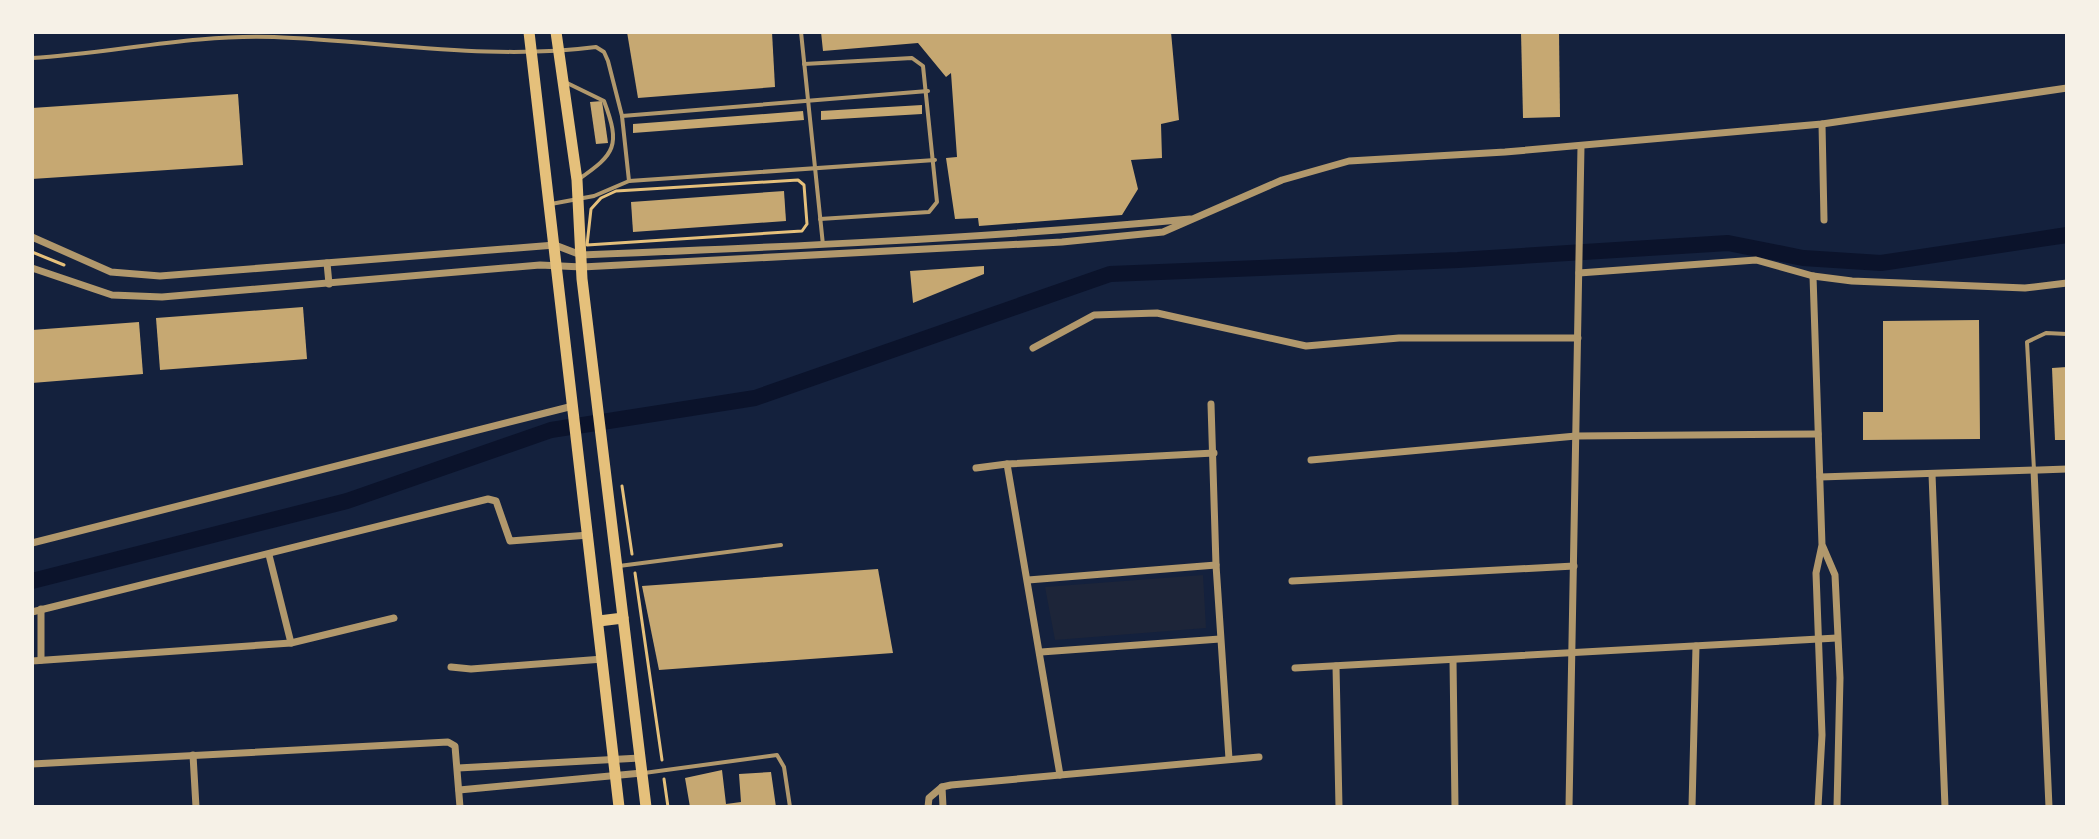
<svg xmlns="http://www.w3.org/2000/svg" width="2099" height="839" font-family="Poppins,sans-serif">
<style>
.green{fill:#1d2539}
.lines{fill:none;stroke-linecap:round;stroke-linejoin:round}
.canal{stroke:#0b132b;stroke-width:16}
.building{fill:#c6a872}
.path{stroke:#e5c07b;stroke-width:3}
.service{stroke:#b1986c;stroke-width:4}
.minor{stroke:#b1986c;stroke-width:7}
.primary{stroke:#e5c07b;stroke-width:11}
</style>
<rect width="100%" height="100%" fill="#14213d"/>
<polygon class="green" points="1203,575 1206,628 1055,640 1045,587"/>
<g class="lines">
<polyline class="canal" points="32,581 347,501 551,430 755,398 1110,274 1458,260 1728,243 1803,258 1881,263 2067,235"/>
</g>
<g class="building">
<polygon points="627,32 772,32 775,87 638,98"/>
<polygon points="821,32 1171,32 1179,120 1161,124 1162,158 1131,160 1138,189 1122,215 979,226 978,218 955,219 946,158 957,157 951,73 946,77 918,43 823,51"/>
<polygon points="1521,32 1559,32 1560,117 1523,118"/>
<polygon points="238,94 243,165 32,179 32,108"/>
<polygon points="602,101 608,143 596,144 590,102"/>
<polygon points="922,105 922,114 821,120 821,111"/>
<polygon points="803,111 804,120 633,133 633,124"/>
<polygon points="784,191 786,221 633,232 631,202"/>
<polygon points="984,266 984,274 913,303 910,271"/>
<polygon points="303,307 307,359 160,370 156,318"/>
<polygon points="1979,320 1980,439 1863,440 1863,412 1883,412 1883,321"/>
<polygon points="139,322 143,374 32,383 32,330"/>
<polygon points="2067,367 2067,440 2055,440 2052,368"/>
<polygon points="878,569 893,653 659,670 642,586"/>
<polygon points="722,770 726,804 741,802 739,774 771,772 776,807 690,807 685,778"/>
</g>
<g class="lines">
<g class="path">
<polygon points="798,180 804,185 807,224 802,231 587,245 591,209 601,198 616,191"/>
<polyline points="32,252 64,265"/>
<polyline points="622,486 632,554"/>
<polyline points="635,573 662,760"/>
<polyline points="664,779 668,807"/>
</g>
<g class="service">
<polyline points="801,32 823,245"/>
<path d="M 32,58 C 113,53 192,34 274,37 C 382,41 488,61 596,47 L 604,52 L 608,61 L 622,116 L 629,181"/>
<polyline points="804,64 912,58 923,66 937,202 929,212 820,219"/>
<path d="M 565,82 L 604,101 C 621,146 615,154 579,179"/>
<polyline points="622,116 928,91"/>
<polyline points="551,204 594,196 629,181 935,160"/>
<polyline points="2034,470 2027,342 2046,333 2067,334"/>
<polyline points="619,566 781,545"/>
<polyline points="644,773 777,755 784,767 790,807"/>
<polyline points="875,807 876,807"/>
</g>
<g class="minor">
<polyline points="1822,124 1824,220"/>
<path d="M 32,237 L 111,272 L 160,276 L 555,245 L 581,255 C 785,247 987,238 1190,219"/>
<polyline points="327,263 329,284"/>
<polyline points="32,268 112,295 162,297 540,265 582,267 1062,242 1163,232 1282,180 1349,161 1505,152 1822,124 2067,88"/>
<polyline points="1579,273 1756,260 1813,276 1852,281 2025,288 2067,283"/>
<polyline points="1813,276 1822,545 1816,573 1822,735 1818,807"/>
<polyline points="1033,348 1094,315 1157,313 1306,346 1399,338 1578,338"/>
<polyline points="1211,404 1216,565 1229,759"/>
<polyline points="1311,460 1576,436 1818,434"/>
<polyline points="1007,464 1060,775"/>
<polyline points="976,468 1007,464 1214,453"/>
<polyline points="2034,470 2049,807"/>
<polyline points="1932,474 1945,807"/>
<polyline points="1820,477 2067,469"/>
<polyline points="32,543 573,406"/>
<polyline points="1823,547 1835,575 1840,678 1837,807"/>
<polyline points="269,555 291,643"/>
<polyline points="1028,580 1216,565"/>
<polyline points="1292,581 1574,566"/>
<polyline points="32,612 488,499 496,501 510,541 589,535"/>
<polyline points="1041,652 1220,639"/>
<polyline points="41,660 41,609"/>
<polyline points="1453,660 1455,807"/>
<polyline points="32,661 291,643 394,618"/>
<polyline points="1336,666 1339,807"/>
<polyline points="451,667 471,669 603,659"/>
<polyline points="1295,668 1837,638"/>
<polyline points="193,755 196,807"/>
<polyline points="32,764 448,742 455,746 460,807"/>
<polyline points="458,768 640,758"/>
<polyline points="942,787 943,807"/>
<polyline points="459,790 642,773"/>
<polyline points="928,807 929,798 942,787 951,785 1259,757"/>
<polyline points="1569,807 1581,146"/>
<polyline points="1692,807 1696,646"/>
</g>
<g class="primary">
<polyline points="529,32 619,807"/>
<polyline points="556,32 577,180 582,279 646,807"/>
<polyline points="599,621 623,618"/>
</g>
</g>
<rect width="2099" height="839" fill="none" stroke="#f6f1e7" stroke-width="68"/>
</svg>
